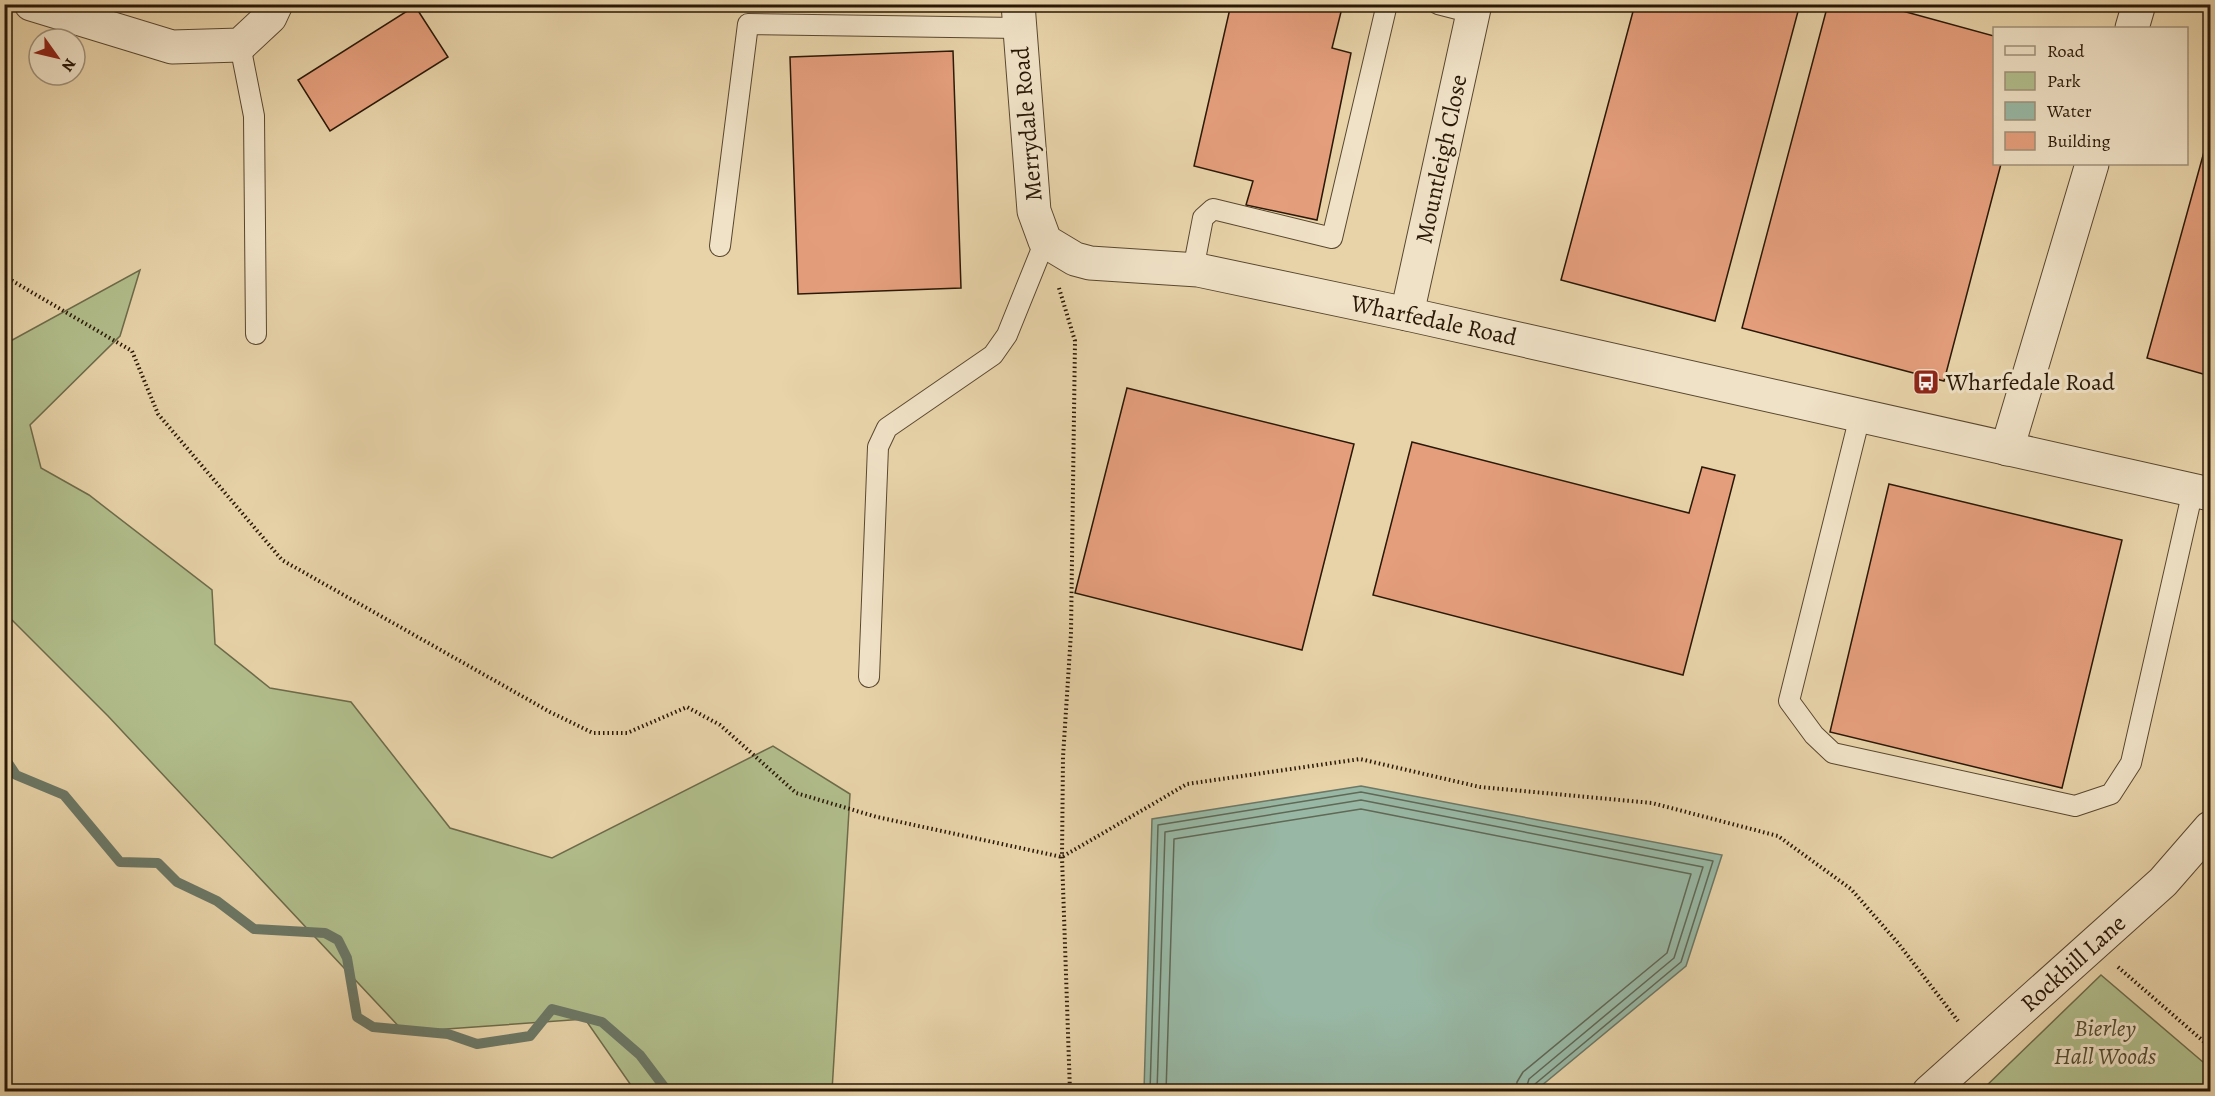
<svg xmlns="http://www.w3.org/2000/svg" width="2215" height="1096" font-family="Alegreya,serif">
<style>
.green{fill:#b1be8c;stroke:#6d6b4a;stroke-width:1.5}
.water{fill:#98b8a5;stroke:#6c7866;stroke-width:1.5}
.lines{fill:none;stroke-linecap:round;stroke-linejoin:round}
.shore{stroke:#606856;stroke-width:1.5}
.stream{stroke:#6c7866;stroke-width:10}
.building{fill:#e59e7c;stroke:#291807;stroke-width:1.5}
.service-casing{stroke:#594730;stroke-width:22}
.minor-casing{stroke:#594730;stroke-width:35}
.tertiary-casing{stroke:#594730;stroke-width:35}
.path{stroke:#291807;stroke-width:4;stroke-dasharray:1.5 3;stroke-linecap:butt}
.service{stroke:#f0e2c7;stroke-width:20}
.minor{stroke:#f0e2c7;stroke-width:33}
.tertiary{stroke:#f0e2c7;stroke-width:33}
.labels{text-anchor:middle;stroke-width:6;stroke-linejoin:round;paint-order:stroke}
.street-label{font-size:24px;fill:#291807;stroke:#f0e2c7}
.poi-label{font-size:24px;fill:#291807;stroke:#f0e2c7;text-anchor:start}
.park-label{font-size:24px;font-style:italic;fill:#524a2f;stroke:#f0e2c7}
</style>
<rect width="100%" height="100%" fill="#e8d3a9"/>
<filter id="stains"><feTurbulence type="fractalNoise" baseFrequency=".00333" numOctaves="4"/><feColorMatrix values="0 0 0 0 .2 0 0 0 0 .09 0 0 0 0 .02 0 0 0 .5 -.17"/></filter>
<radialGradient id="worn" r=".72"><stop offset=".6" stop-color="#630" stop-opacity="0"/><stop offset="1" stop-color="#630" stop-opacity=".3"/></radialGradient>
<g class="green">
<polygon points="140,270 120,336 30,425 41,468 89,495 212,590 215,644 270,688 351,702 450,828 552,858 773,746 850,794 832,1091 635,1091 585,1019 404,1032 108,716 5,613 5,344"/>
<polygon points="2101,975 2210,1068 2210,1091 1981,1091"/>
</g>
<polygon class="water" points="1361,786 1722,855 1686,966 1535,1091 1144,1091 1152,819"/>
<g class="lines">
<g class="shore">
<polyline points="1150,1092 1158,825 1361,792 1713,861 1681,962 1535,1084 1532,1092"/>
<polyline points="1157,1092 1165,832 1361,800 1703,867 1674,958 1529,1079 1525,1092"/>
<polyline points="1166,1092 1174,839 1361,809 1691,874 1667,953 1523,1072 1517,1082 1516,1092"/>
</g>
<polyline class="stream" points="4,757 16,775 64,795 120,862 158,863 177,882 217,901 254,929 325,933 338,940 347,958 357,1017 373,1027 448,1034 477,1044 530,1036 552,1009 602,1022 640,1055 668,1092"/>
</g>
<g class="building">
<polygon points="1231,4 1343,4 1332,48 1351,53 1317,220 1246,205 1253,181 1194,166"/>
<polygon points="1635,4 1800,4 1715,321 1561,280"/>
<polygon points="1828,4 1877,4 1994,36 1994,164 2001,164 1944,381 1742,328"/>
<polygon points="415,6 448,57 330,131 298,80"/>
<polygon points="953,51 961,288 798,294 790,57"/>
<polygon points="2207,141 2210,142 2210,376 2147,358"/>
<polygon points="1127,388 1354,444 1302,650 1075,593"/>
<polygon points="1412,442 1689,513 1702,467 1735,475 1683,675 1373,595"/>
<polygon points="1889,484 2122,540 2062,788 1830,732"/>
</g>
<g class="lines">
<defs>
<g id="service">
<polyline points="1438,4 1473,13"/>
<polyline points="240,45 254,116 256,334"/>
<polyline points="720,246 748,24 1019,28"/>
<polyline points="1193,270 1203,218 1213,209 1332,238 1387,4"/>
<polyline points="1860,416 1789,701 1814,735 1833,753 2075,806 2111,794 2131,763 2193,490"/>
<polyline points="869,677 878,447 887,428 993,355 1007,335 1045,241"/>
</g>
<g id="minor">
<polyline points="31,4 172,47 240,45 270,17 276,4"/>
<polyline points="2132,28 2139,4"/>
<polyline points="1407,314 1475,4"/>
<polyline points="2007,449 2092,164"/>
</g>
<g id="tertiary">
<polyline points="1018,4 1034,211 1045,241 1075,259 1090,263 1198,270 1407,314 2210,494"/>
<polyline points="1929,1092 2163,882 2210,828"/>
</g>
</defs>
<use href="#service" class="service-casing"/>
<use href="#minor" class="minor-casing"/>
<use href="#tertiary" class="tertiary-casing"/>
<g class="path">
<polyline points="4,276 132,351 158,414 282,560 550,712 593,733 627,733 687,707 720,725 796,793 877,817 1062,857 1187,784 1360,759 1480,787 1652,803 1778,836 1851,889 1898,943 1958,1021"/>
<polyline points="1059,288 1075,341 1071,633 1063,757 1062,857 1070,1092"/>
<polyline points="2118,967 2210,1047"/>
</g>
<use href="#service" class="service"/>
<use href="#minor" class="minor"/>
<use href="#tertiary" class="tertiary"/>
</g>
<defs>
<symbol id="bus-square" viewBox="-11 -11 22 22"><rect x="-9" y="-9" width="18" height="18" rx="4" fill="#8f2418" stroke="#f0e2c7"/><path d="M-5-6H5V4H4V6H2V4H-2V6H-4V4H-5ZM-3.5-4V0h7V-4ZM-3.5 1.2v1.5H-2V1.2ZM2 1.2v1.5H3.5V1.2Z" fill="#fff"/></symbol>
</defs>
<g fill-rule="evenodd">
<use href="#bus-square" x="1911" y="367" width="30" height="30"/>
</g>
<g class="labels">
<g class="street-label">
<text transform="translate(1027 124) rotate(-95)" y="8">Merrydale Road</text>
<text transform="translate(1441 159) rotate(-78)" y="8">Mountleigh Close</text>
<text transform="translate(1434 320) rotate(12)" y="8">Wharfedale Road</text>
<text transform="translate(2073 963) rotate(-42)" y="8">Rockhill Lane</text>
</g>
<g class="poi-label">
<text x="1946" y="390">Wharfedale Road</text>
</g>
<g class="park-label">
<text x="2105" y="1036">Bierley<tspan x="2105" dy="28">Hall Woods</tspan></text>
</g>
</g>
<rect width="2215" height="1096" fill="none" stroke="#e8d3a9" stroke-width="24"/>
<rect x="6" y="6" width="2203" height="1084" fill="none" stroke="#291807" stroke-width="3"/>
<rect x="12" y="12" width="2191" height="1072" fill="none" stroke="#291807" stroke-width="1.5"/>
<rect x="1993" y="27" width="195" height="138" fill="#f0e2c7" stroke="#a0917a" stroke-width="1.5"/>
<rect x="2005" y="46" width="30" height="9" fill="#f0e2c7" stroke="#a0917a" stroke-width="1.5"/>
<text x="2047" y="57" font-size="18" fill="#291807">Road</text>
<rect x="2005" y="72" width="30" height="18" fill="#b1be8c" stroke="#a0917a" stroke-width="1.5"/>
<text x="2047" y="87" font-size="18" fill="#291807">Park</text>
<rect x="2005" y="102" width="30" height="18" fill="#98b8a5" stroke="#a0917a" stroke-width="1.5"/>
<text x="2047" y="117" font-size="18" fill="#291807">Water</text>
<rect x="2005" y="132" width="30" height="18" fill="#e59e7c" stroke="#a0917a" stroke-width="1.5"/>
<text x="2047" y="147" font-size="18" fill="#291807">Building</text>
<g transform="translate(57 57) rotate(124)"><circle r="28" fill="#f0e2c7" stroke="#a0917a" stroke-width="1.5"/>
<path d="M0-4.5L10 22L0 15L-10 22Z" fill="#8f2418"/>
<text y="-9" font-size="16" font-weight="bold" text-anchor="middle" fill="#291807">N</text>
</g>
<rect width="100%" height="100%" filter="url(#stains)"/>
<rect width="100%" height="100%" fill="url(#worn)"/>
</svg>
